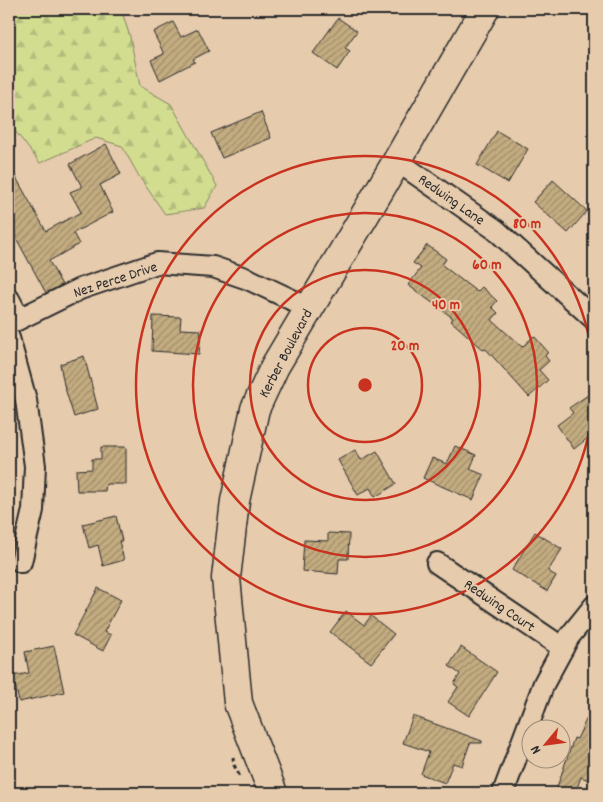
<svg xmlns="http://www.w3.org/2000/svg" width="603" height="802" font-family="Dekko,sans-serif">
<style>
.forest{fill:url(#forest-firs);stroke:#7e845e}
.building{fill:url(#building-hatch);stroke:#2b2b2b}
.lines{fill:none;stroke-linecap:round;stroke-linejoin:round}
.street-casing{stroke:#2b2b2b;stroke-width:24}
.secondary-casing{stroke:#2b2b2b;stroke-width:31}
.path{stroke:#2b2b2b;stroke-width:3;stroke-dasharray:4 4;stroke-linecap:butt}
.street{stroke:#e6cbad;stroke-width:20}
.secondary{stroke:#e6cbad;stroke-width:28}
.ring{fill:none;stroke:#c8321e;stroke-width:2.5}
.labels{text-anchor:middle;stroke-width:4;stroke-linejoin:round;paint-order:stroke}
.street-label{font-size:15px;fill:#2b2b2b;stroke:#e6cbad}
.centre{fill:#c8321e;stroke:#e6cbad;stroke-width:2.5}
.ring-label{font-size:15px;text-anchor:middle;font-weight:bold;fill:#c8321e;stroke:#e6cbad;stroke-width:4;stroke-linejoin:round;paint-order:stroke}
</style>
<defs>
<pattern id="forest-firs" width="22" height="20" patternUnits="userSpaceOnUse" patternTransform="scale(1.25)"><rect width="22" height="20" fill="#d2dd90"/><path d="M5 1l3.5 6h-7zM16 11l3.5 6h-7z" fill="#b4be7c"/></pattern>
<pattern id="building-hatch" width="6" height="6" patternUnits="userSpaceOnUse" patternTransform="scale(1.25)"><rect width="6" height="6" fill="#c3ac80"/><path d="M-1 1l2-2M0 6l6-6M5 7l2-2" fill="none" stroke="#9f8c69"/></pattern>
</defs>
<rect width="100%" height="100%" fill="#e6cbad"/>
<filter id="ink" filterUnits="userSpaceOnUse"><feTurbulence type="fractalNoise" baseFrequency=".02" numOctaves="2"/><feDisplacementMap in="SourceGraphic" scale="10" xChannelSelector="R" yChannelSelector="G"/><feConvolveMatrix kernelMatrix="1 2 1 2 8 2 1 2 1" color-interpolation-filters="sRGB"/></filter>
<g filter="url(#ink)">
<polygon class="forest" points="9,9 121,9 130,37 140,86 171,104 217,186 204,208 165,214 140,178 122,146 96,138 40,163 9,123"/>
<g class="building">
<polygon points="338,18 357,31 345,48 350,51 337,70 313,53"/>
<polygon points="173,22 181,37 198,29 209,51 193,59 195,62 160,80 151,60 164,54 153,32"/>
<polygon points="261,112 271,138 222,158 211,133"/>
<polygon points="497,131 528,149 508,183 477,165"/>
<polygon points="106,144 121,174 100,185 113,212 73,233 79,244 49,261 62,285 46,293 9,225 9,165 46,231 81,212 70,192 82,187 70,164"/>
<polygon points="553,180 587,211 568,233 533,202"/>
<polygon points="427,245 446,259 442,265 477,292 482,287 497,301 492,307 498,313 492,320 522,347 534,336 548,352 545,356 549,361 539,370 548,380 529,397 486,349 484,350 451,321 453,318 408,285 421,268 413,263"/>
<polygon points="153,316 181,317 180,329 201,330 199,354 152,351"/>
<polygon points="84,356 98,409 74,417 64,385 60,364"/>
<polygon points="588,395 594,404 594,433 574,449 557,425 573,413 569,408"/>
<polygon points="455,446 476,455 470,469 484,475 473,500 423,478 432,458 447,464"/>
<polygon points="101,447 126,447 126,484 106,484 105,491 77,491 76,470 92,469 92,459 101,459"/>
<polygon points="355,450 361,460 377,451 396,484 375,497 370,488 358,495 338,460"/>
<polygon points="116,516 122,541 119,541 124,560 103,566 98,545 89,548 83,524"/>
<polygon points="535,532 562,549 548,571 556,576 547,591 512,570"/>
<polygon points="328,533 349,534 348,559 339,559 338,574 302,571 304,540 328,541"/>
<polygon points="98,588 121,600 104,632 111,635 103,651 73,635"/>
<polygon points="346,611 364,625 371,616 394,634 371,663 330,632"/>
<polygon points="54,646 64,692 19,702 13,676 29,673 25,652"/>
<polygon points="461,647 497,672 469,716 448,702 458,687 454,684 460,674 449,666"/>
<polygon points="594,703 594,773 591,781 581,777 575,793 557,787 574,738 577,739"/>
<polygon points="413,716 482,741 482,743 470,743 462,766 453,763 445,783 421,774 429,752 403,743"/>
</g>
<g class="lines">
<defs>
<g id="street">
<polyline points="397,161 496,230 594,319"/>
<polyline points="9,299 19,318"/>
<polyline points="9,324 80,289 157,263 213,267 248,279 309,308"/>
<polyline points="9,338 26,400 35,466 33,510 21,562"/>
<polyline points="437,563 563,648"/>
<polyline points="503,793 544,683 569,637 594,606"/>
</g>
<polyline id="secondary" points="273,793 238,703 226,578 235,501 255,409 275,366 397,161 485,9"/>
</defs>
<use href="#street" class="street-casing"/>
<use href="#secondary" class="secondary-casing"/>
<polyline class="path" points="233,757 234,765 240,777"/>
<use href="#street" class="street"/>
<use href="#secondary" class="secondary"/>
</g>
</g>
<g class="ring">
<circle cx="365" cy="385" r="57"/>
<circle cx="365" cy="385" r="115"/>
<circle cx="365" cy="385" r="172"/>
<circle cx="365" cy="385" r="229"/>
</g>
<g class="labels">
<g class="street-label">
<text transform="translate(452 199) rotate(35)" y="5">Redwing Lane</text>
<text transform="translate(115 279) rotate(-18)" y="5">Nez Perce Drive</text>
<text transform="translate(285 353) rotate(-62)" y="5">Kerber Boulevard</text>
<text transform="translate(500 605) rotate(34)" y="5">Redwing Court</text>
</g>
</g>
<circle cx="365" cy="385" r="8" class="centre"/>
<g class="ring-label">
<text x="527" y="228">80 m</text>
<text x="487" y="269">60 m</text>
<text x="446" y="309">40 m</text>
<text x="405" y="350">20 m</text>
</g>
<rect width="603" height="802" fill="none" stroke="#e6cbad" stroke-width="30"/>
<rect x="15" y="15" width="573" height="772" fill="none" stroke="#2b2b2b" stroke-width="2" filter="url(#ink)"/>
<g transform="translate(546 744) rotate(241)"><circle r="24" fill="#e6cbad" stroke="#9b8b79"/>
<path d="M0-4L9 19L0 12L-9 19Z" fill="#c8321e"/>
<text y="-8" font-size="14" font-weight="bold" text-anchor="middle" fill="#2b2b2b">N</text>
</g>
</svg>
